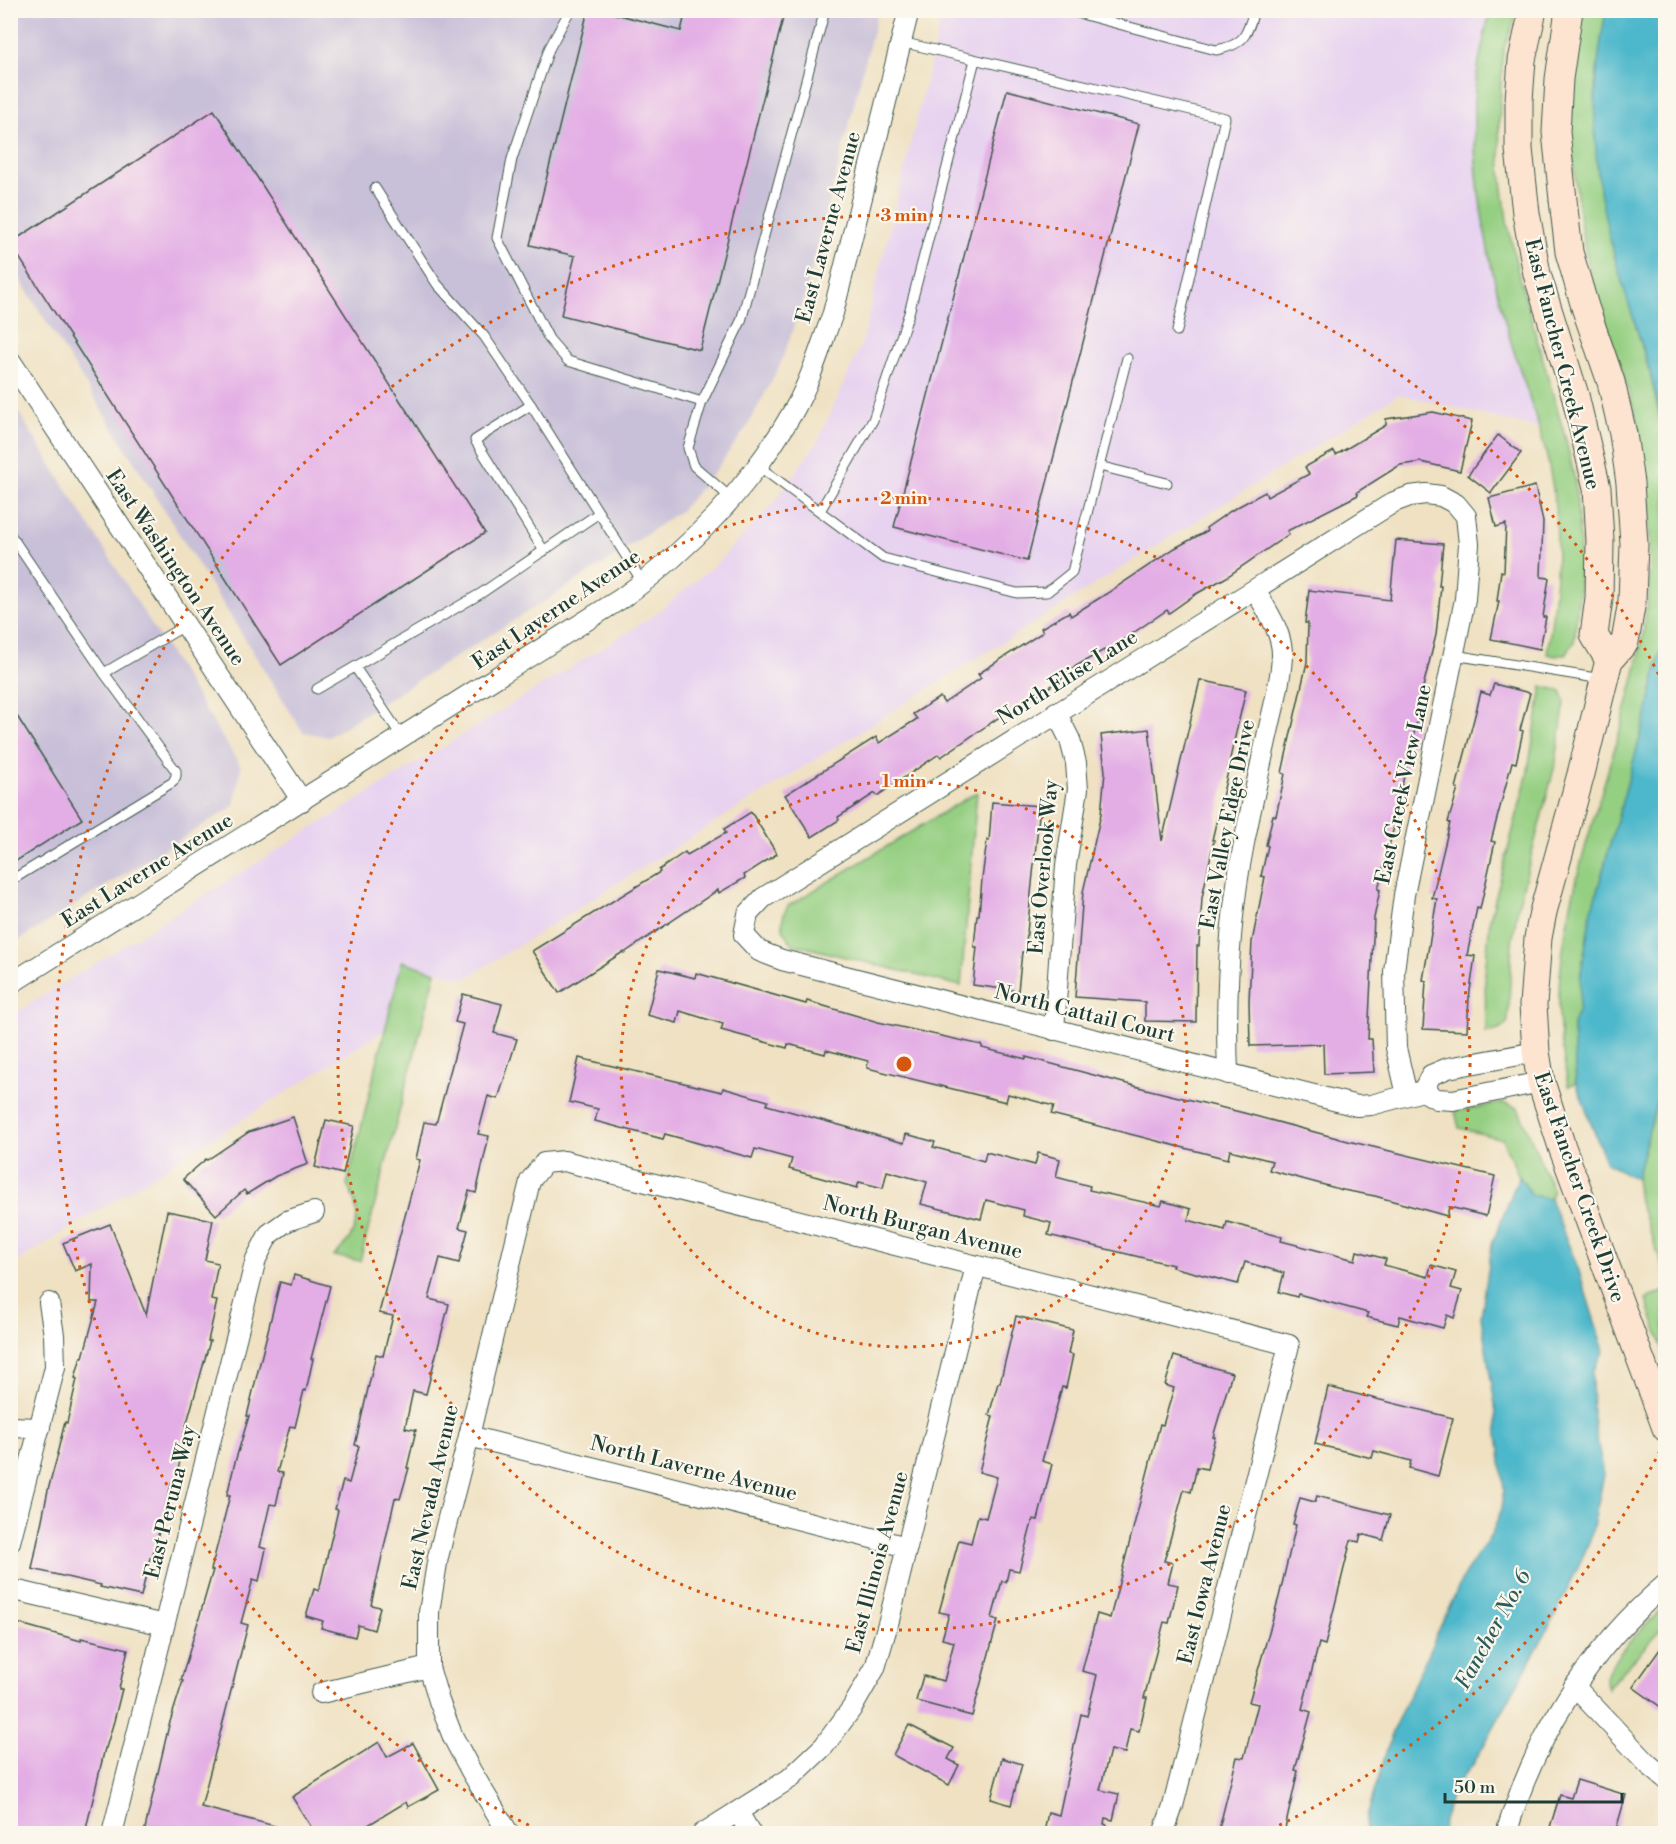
<svg xmlns="http://www.w3.org/2000/svg" width="1676" height="1844" font-family="'Libre Bodoni',serif">
<style>
.built{fill:#e7d2f0}
.industrial{fill:#c8bfd8}
.green{fill:#95cf82;stroke:#5a865b;stroke-width:1.5}
.water{fill:#4eb8cb;stroke:#367a80;stroke-width:1.5}
.building{fill:#e3aee5}
.lines{fill:none;stroke-linecap:round;stroke-linejoin:round}
.lane-casing{stroke:#3e5649;stroke-width:11}
.street-casing{stroke:#3e5649;stroke-width:22}
.secondary-casing{stroke:#3e5649;stroke-width:29}
.lane{stroke:#fff;stroke-width:9}
.street{stroke:#fff;stroke-width:20}
.secondary{stroke:#fde4d1;stroke-width:27}
.ring{fill:none;stroke:#d45610;stroke-width:3;stroke-dasharray:3 6}
.labels{text-anchor:middle;stroke-width:4.5;stroke-linejoin:round;paint-order:stroke}
.street-label{font-size:21px;fill:#1f3d34;stroke:#fbf7ec}
.water-label{font-size:22px;font-style:italic;fill:#2b5c5a;stroke:#fbf7ec}
.centre{fill:#d45610;stroke:#fbf7ec;stroke-width:3}
.ring-label{font-size:18px;text-anchor:middle;font-weight:bold;fill:#d45610;stroke:#fbf7ec;stroke-width:4.5;stroke-linejoin:round;paint-order:stroke}
</style>
<rect width="100%" height="100%" fill="#fbf7ec"/>
<filter id="ink" filterUnits="userSpaceOnUse"><feTurbulence type="fractalNoise" baseFrequency=".0167" numOctaves="2"/><feDisplacementMap in="SourceGraphic" scale="12" xChannelSelector="R" yChannelSelector="G"/><feConvolveMatrix kernelMatrix="1 2 1 2 8 2 1 2 1" color-interpolation-filters="sRGB"/></filter>
<filter id="wash" filterUnits="userSpaceOnUse"><feTurbulence type="fractalNoise" baseFrequency=".008" numOctaves="4" result="noise"/><feDisplacementMap in="SourceGraphic" scale="24" xChannelSelector="R" yChannelSelector="G"/><feGaussianBlur stdDeviation="1.35" result="paint"/><feColorMatrix in="noise" values="0 0 0 0 0 0 0 0 0 0 0 0 0 0 0 0 0 1.4 0 .05"/><feComposite in="paint" operator="in"/></filter>
<g filter="url(#wash)">
<rect width="100%" height="100%" fill="#efe1c2"/>
<polygon class="built" points="943,11 1490,11 1482,49 1480,199 1490,259 1506,326 1540,429 1399,394 465,979 402,962 385,1030 11,1265 11,1016 653,616 717,563 773,504 818,441 861,346"/>
<g class="industrial">
<polygon points="11,11 878,11 804,299 780,365 747,427 712,475 681,510 610,560 328,737 303,732 11,265"/>
<polygon points="10,399 241,767 234,806 11,945"/>
</g>
<g class="green">
<path d="M 1606,10 L 1595,85 L 1597,163 L 1601,197 L 1612,247 L 1651,377 L 1665,443 L 1666,629 L 1648,709 L 1591,913 L 1581,973 L 1579,1008 L 1573,1025 L 1576,1083 L 1568,1086 C 1562,1049 1556,1013 1560,976 C 1572,833 1649,702 1650,557 C 1650,505 1646,449 1631,399 C 1615,346 1594,294 1583,240 C 1579,219 1577,196 1575,175 C 1573,160 1570,145 1570,131 C 1569,91 1576,50 1583,11 Z"/>
<path d="M 1490,11 L 1518,11 L 1503,51 L 1499,126 L 1501,172 L 1507,221 L 1519,276 L 1566,440 L 1575,480 L 1580,541 L 1579,596 L 1574,642 L 1567,653 L 1556,656 L 1547,654 C 1556,596 1562,536 1551,477 C 1542,425 1520,376 1506,325 C 1487,257 1474,185 1474,114 C 1473,82 1483,42 1490,11 Z"/>
<path d="M 1542,686 L 1561,691 L 1565,701 L 1556,761 L 1518,906 L 1512,943 L 1508,1021 C 1503,1030 1496,1032 1486,1032 L 1485,974 L 1490,919 L 1527,776 Z"/>
<path d="M 977,792 L 961,986 L 793,944 C 781,932 779,921 788,906 Z"/>
<path d="M 402,961 L 436,972 L 360,1261 L 334,1256 C 358,1234 364,1214 347,1185 Z"/>
<polygon points="1665,1071 1665,1273 1639,1202 1636,1179"/>
<polygon points="1504,1103 1518,1108 1522,1117 1553,1191 1550,1199 1532,1195 1519,1176 1502,1139 1459,1128 1455,1111"/>
<polygon points="1665,1291 1665,1354 1646,1299"/>
<path d="M 1665,1606 L 1665,1625 L 1607,1689 C 1607,1684 1605,1679 1607,1675 C 1613,1655 1650,1621 1665,1606 Z"/>
</g>
<g class="water">
<path d="M 1606,11 L 1665,11 L 1665,443 C 1661,421 1657,398 1651,376 C 1634,316 1611,258 1601,196 C 1591,135 1594,72 1606,11 Z"/>
<polygon points="1665,629 1665,1071 1636,1179 1606,1163 1576,1083 1573,1025 1579,1008 1581,973 1591,913 1648,709"/>
<polygon points="1519,1176 1532,1195 1550,1199 1578,1268 1604,1351 1592,1373 1593,1418 1604,1475 1590,1541 1556,1614 1474,1763 1454,1788 1443,1821 1442,1833 1365,1833 1367,1816 1392,1732 1464,1575 1492,1534 1500,1513 1504,1490 1495,1405 1481,1317 1492,1244"/>
</g>
<g id="blocks">
<g class="building">
<polygon points="588,10 600,10 681,31 686,10 785,10 700,350 561,315 575,256 530,245"/>
<polygon points="1007,90 1139,124 1027,561 894,527"/>
<polygon points="214,110 485,533 281,665 10,243"/>
<polygon points="1433,412 1472,421 1460,471 1421,462 1400,465 1357,492 1358,495 1287,531 1289,534 1225,578 1196,594 1169,613 1167,610 1105,652 1104,650 1062,674 1064,677 1039,694 1004,714 941,757 939,754 877,796 875,793 838,817 839,820 812,837 785,795 876,737 879,743 917,719 913,714 940,697 944,703 981,678 978,674 1043,632 1041,628 1069,612 1071,616 1106,594 1175,548 1207,531 1206,528 1232,510 1265,492 1267,497 1309,474 1305,467 1334,451 1336,455 1386,425 1386,419"/>
<polygon points="1498,435 1521,453 1491,493 1468,475"/>
<polygon points="1535,486 1543,521 1541,577 1549,578 1543,617 1546,617 1540,649 1491,639 1499,601 1497,601 1501,571 1504,572 1506,524 1496,527 1489,498"/>
<polygon points="1396,540 1443,544 1439,586 1441,586 1436,635 1419,703 1421,704 1395,815 1397,815 1378,889 1380,890 1374,918 1368,1039 1372,1039 1374,1072 1324,1074 1323,1044 1250,1046 1249,1000 1252,942 1265,877 1261,876 1268,846 1266,845 1273,815 1276,816 1285,774 1282,773 1290,737 1307,662 1308,623 1305,623 1309,590 1390,600"/>
<polygon points="1200,680 1246,690 1228,767 1229,767 1212,840 1214,840 1202,898 1199,946 1197,946 1196,1022 1145,1021 1145,1002 1075,997 1083,892 1101,814 1105,772 1101,735 1149,729 1162,841"/>
<polygon points="1494,684 1530,693 1520,730 1523,731 1516,763 1512,762 1491,841 1495,842 1480,909 1477,908 1467,955 1475,956 1469,998 1467,1031 1423,1029 1426,981 1423,980 1437,899 1432,898 1450,823 1448,822 1458,789 1456,788 1481,692 1490,695"/>
<polygon points="10,705 82,819 10,865"/>
<polygon points="992,802 1040,806 1025,952 1022,952 1018,991 973,985 977,947 974,947 977,915 979,915 982,879 987,840 989,841"/>
<polygon points="751,812 777,854 744,875 745,878 719,893 718,890 624,953 623,952 559,993 532,951 660,872 659,870 685,852 687,855 726,833 724,829"/>
<polygon points="659,969 695,978 696,973 806,1004 807,1001 878,1022 982,1045 982,1048 1026,1059 1026,1057 1146,1089 1244,1113 1348,1141 1495,1176 1486,1216 1449,1207 1447,1216 1375,1196 1343,1190 1269,1170 1272,1161 1230,1150 1228,1159 1051,1114 1054,1106 1008,1094 1006,1102 867,1068 868,1061 826,1050 825,1054 788,1044 787,1048 721,1030 723,1024 680,1011 677,1023 647,1015"/>
<polygon points="463,994 502,1004 494,1033 517,1039 498,1099 488,1096 478,1134 489,1136 476,1193 469,1191 459,1228 468,1230 459,1263 440,1258 429,1299 449,1304 426,1394 413,1391 405,1428 416,1430 407,1468 409,1468 400,1499 395,1498 371,1605 380,1607 374,1630 358,1625 355,1637 321,1628 323,1621 306,1616 314,1589 319,1591 338,1510 335,1509 343,1481 349,1483 359,1446 355,1445 376,1354 383,1356 393,1316 379,1313 420,1160 416,1159 424,1122 436,1124 463,1024 455,1022"/>
<polygon points="579,1058 722,1092 723,1088 768,1101 767,1105 904,1143 906,1134 935,1142 933,1147 984,1161 986,1152 1035,1165 1038,1153 1060,1159 1056,1177 1090,1186 1089,1190 1161,1206 1163,1201 1191,1209 1188,1220 1225,1230 1227,1222 1282,1237 1281,1241 1355,1260 1357,1251 1386,1259 1384,1265 1428,1277 1431,1265 1456,1272 1451,1288 1462,1291 1454,1318 1447,1315 1443,1328 1400,1316 1398,1325 1366,1317 1368,1313 1298,1294 1297,1297 1279,1292 1284,1273 1245,1262 1238,1284 1172,1267 1173,1265 1048,1235 1051,1223 1023,1216 1024,1210 986,1200 981,1219 921,1204 927,1182 887,1171 883,1188 859,1182 857,1188 789,1169 792,1159 755,1149 752,1158 665,1134 663,1139 595,1121 598,1109 569,1102"/>
<polygon points="293,1117 308,1164 276,1176 247,1194 244,1190 216,1215 183,1179 206,1159 207,1160 249,1132"/>
<polygon points="326,1120 354,1126 343,1174 315,1167"/>
<polygon points="167,1211 213,1220 205,1260 218,1263 211,1300 217,1301 208,1341 210,1341 179,1451 182,1452 175,1483 172,1482 152,1558 150,1558 141,1596 100,1587 101,1585 32,1569 48,1490 58,1454 57,1454 65,1422 67,1423 77,1379 75,1378 81,1357 83,1357 98,1302 91,1302 92,1264 75,1271 63,1243 110,1224 146,1315"/>
<polygon points="294,1275 330,1286 311,1359 313,1359 306,1391 304,1390 295,1427 290,1426 277,1472 283,1473 276,1505 270,1504 260,1547 266,1549 259,1581 253,1579 241,1623 248,1625 201,1807 279,1827 279,1833 144,1833 169,1725 183,1681 181,1680 213,1570 211,1570 230,1495 227,1495 235,1462 249,1416 247,1416 254,1387 280,1282 291,1285"/>
<polygon points="1016,1316 1073,1330 1068,1354 1073,1355 1066,1388 1062,1387 1042,1461 1052,1464 1038,1520 1033,1519 1019,1571 1009,1569 1006,1582 1002,1581 992,1618 998,1620 972,1716 916,1701 923,1676 944,1681 954,1642 942,1639 949,1614 939,1612 959,1540 971,1543 978,1516 986,1518 997,1477 979,1472 993,1416 989,1415 998,1383 1000,1383"/>
<polygon points="1174,1356 1232,1373 1213,1437 1215,1437 1207,1469 1197,1467 1191,1492 1184,1490 1164,1561 1173,1563 1168,1583 1178,1585 1169,1623 1164,1622 1144,1698 1147,1698 1139,1731 1130,1729 1125,1753 1110,1750 1100,1790 1119,1794 1113,1820 1105,1818 1104,1824 1107,1825 1106,1833 1044,1833 1048,1812 1059,1815 1081,1714 1087,1716 1097,1675 1082,1671 1097,1614 1110,1618 1160,1424 1163,1425 1174,1388 1165,1385"/>
<polygon points="1328,1387 1453,1418 1438,1476 1409,1468 1411,1461 1374,1451 1372,1458 1315,1444"/>
<polygon points="1317,1496 1390,1515 1383,1540 1361,1534 1359,1542 1351,1540 1325,1645 1319,1643 1302,1709 1311,1712 1295,1770 1298,1771 1284,1833 1218,1833 1237,1757 1244,1758 1258,1704 1249,1702 1279,1597 1296,1525 1293,1524 1300,1498 1315,1502"/>
<polygon points="17,1623 81,1641 81,1638 128,1649 119,1689 122,1689 114,1721 106,1748 105,1748 85,1833 10,1833 10,1648"/>
<polygon points="1665,1642 1665,1710 1633,1687"/>
<polygon points="909,1725 954,1748 948,1759 959,1765 949,1785 893,1755"/>
<polygon points="379,1742 387,1757 413,1743 439,1790 408,1807 406,1802 355,1833 315,1833 292,1797"/>
<polygon points="1002,1758 1022,1764 1011,1805 991,1799"/>
<polygon points="1577,1780 1626,1795 1615,1833 1574,1833 1550,1827 1560,1795 1571,1798"/>
</g>
</g>
</g>
<g filter="url(#ink)">
<use href="#blocks" fill-opacity="0" stroke="#3e5649" stroke-width="1.5"/>
<g class="lines">
<defs>
<g id="lane">
<polyline points="570,10 549,49 512,159 497,238 549,339 568,361 702,402"/>
<path d="M 1066,10 L 1216,50 C 1243,45 1247,37 1254,10"/>
<polyline points="901,42 1225,118 1177,331"/>
<polyline points="375,188 437,284 484,336 531,405 599,513"/>
<polyline points="531,405 475,440 544,551"/>
<polyline points="757,465 883,558 1017,593 1047,592 1072,572 1127,358"/>
<polyline points="1099,466 1167,483"/>
<polyline points="731,498 694,466 688,448 702,402 741,321 825,10"/>
<polyline points="820,511 873,420 909,313 975,60"/>
<polyline points="10,534 104,673 186,625"/>
<polyline points="1454,655 1602,679"/>
<polyline points="355,667 402,737"/>
<polyline points="317,689 480,594 599,513 643,583"/>
<polyline points="10,881 173,782 176,776 176,771 104,673"/>
</g>
<g id="street">
<polyline points="10,360 302,801"/>
<path d="M 10,984 L 622,598 C 691,549 752,484 794,410 C 811,380 821,345 833,313 L 909,10"/>
<polyline points="1054,1030 1066,865 1078,789 1076,763 1070,740 1056,712"/>
<path d="M 1228,1074 C 1225,996 1229,920 1244,843 C 1252,803 1261,763 1270,723 C 1275,702 1281,679 1282,656 C 1283,633 1266,609 1255,590"/>
<polyline points="1423,1091 1431,1075 1448,1068 1536,1052"/>
<polyline points="1407,1095 1396,1048 1394,971 1404,895 1465,599 1469,544 1466,516 1456,504 1441,496 1426,494 1410,496 1394,502 763,898 748,914 744,935 759,951 782,960 1357,1106 1371,1105 1423,1091 1437,1099 1453,1100 1541,1082"/>
<polyline points="10,1427 40,1428"/>
<polyline points="469,1436 907,1547"/>
<polyline points="10,1542 55,1367 54,1335 49,1303"/>
<polyline points="10,1589 164,1625"/>
<polyline points="1574,1686 1648,1764 1666,1779"/>
<polyline points="321,1693 429,1667"/>
<polyline points="738,1812 751,1834"/>
<polyline points="112,1834 256,1259 269,1234 287,1221 314,1212"/>
<polyline points="509,1834 471,1771 453,1737 439,1701 429,1667 429,1612 438,1557 469,1436 530,1181 544,1163 564,1161 1289,1345 1173,1806 1163,1834"/>
<polyline points="702,1834 789,1779 824,1746 852,1708 875,1668 889,1620 976,1266"/>
<path d="M 1506,1834 C 1535,1737 1588,1650 1666,1584"/>
</g>
<g id="secondary">
<polyline points="1533,10 1522,60 1519,100 1519,149 1526,213 1537,274 1575,395 1597,488 1600,541 1599,598 1594,635 1609,660"/>
<polyline points="1569,10 1559,79 1556,132 1563,200 1569,252 1585,307 1611,382 1623,434 1630,483 1634,544 1632,601 1625,642 1609,660"/>
<polyline points="1609,660 1581,774 1543,912 1538,938 1533,1005 1536,1052 1541,1082 1562,1147 1666,1428"/>
</g>
</defs>
<use href="#lane" class="lane-casing"/>
<use href="#street" class="street-casing"/>
<use href="#secondary" class="secondary-casing"/>
<use href="#lane" class="lane"/>
<use href="#street" class="street"/>
<use href="#secondary" class="secondary"/>
</g>
</g>
<g class="ring">
<circle cx="904" cy="1064" r="283"/>
<circle cx="904" cy="1064" r="566"/>
<path d="M1664 1443A849 849 0 0 1 1263 1833M545 1833A849 849 0 1 1 1664 685"/>
</g>
<g class="labels">
<g class="street-label">
<text transform="translate(828 227) rotate(-75)" y="7">East Laverne Avenue</text>
<text transform="translate(1563 364) rotate(76)" y="7">East Fancher Creek Avenue</text>
<text transform="translate(176 567) rotate(56)" y="7">East Washington Avenue</text>
<text transform="translate(556 609) rotate(-34)" y="7">East Laverne Avenue</text>
<text transform="translate(1067 677) rotate(-32)" y="7">North Elise Lane</text>
<text transform="translate(1403 784) rotate(-78)" y="7">East Creek View Lane</text>
<text transform="translate(1227 824) rotate(-79)" y="7">East Valley Edge Drive</text>
<text transform="translate(1043 867) rotate(-85)" y="7">East Overlook Way</text>
<text transform="translate(147 870) rotate(-32)" y="7">East Laverne Avenue</text>
<text transform="translate(1085 1013) rotate(14)" y="7">North Cattail Court</text>
<text transform="translate(1580 1187) rotate(71)" y="7">East Fancher Creek Drive</text>
<text transform="translate(923 1227) rotate(14)" y="7">North Burgan Avenue</text>
<text transform="translate(694 1468) rotate(14)" y="7">North Laverne Avenue</text>
<text transform="translate(430 1497) rotate(-77)" y="7">East Nevada Avenue</text>
<text transform="translate(170 1502) rotate(-76)" y="7">East Peruna Way</text>
<text transform="translate(877 1562) rotate(-75)" y="7">East Illinois Avenue</text>
<text transform="translate(1204 1584) rotate(-76)" y="7">East Iowa Avenue</text>
</g>
<g class="water-label">
<text transform="translate(1492 1629) rotate(-61)" y="8">Fancher No. 6</text>
</g>
</g>
<circle cx="904" cy="1064" r="9" class="centre"/>
<g class="ring-label">
<text x="904" y="221">3 min</text>
<text x="904" y="504">2 min</text>
<text x="904" y="787">1 min</text>
</g>
<rect width="1676" height="1844" fill="none" stroke="#fbf7ec" stroke-width="36"/>
<path d="M1445 1793v9h177v-9" fill="none" stroke="#1f3d34" stroke-width="3"/>
<text x="1454" y="1793" font-size="18" fill="#1f3d34" stroke="#fbf7ec" stroke-width="4.5" paint-order="stroke">50 m</text>
</svg>
